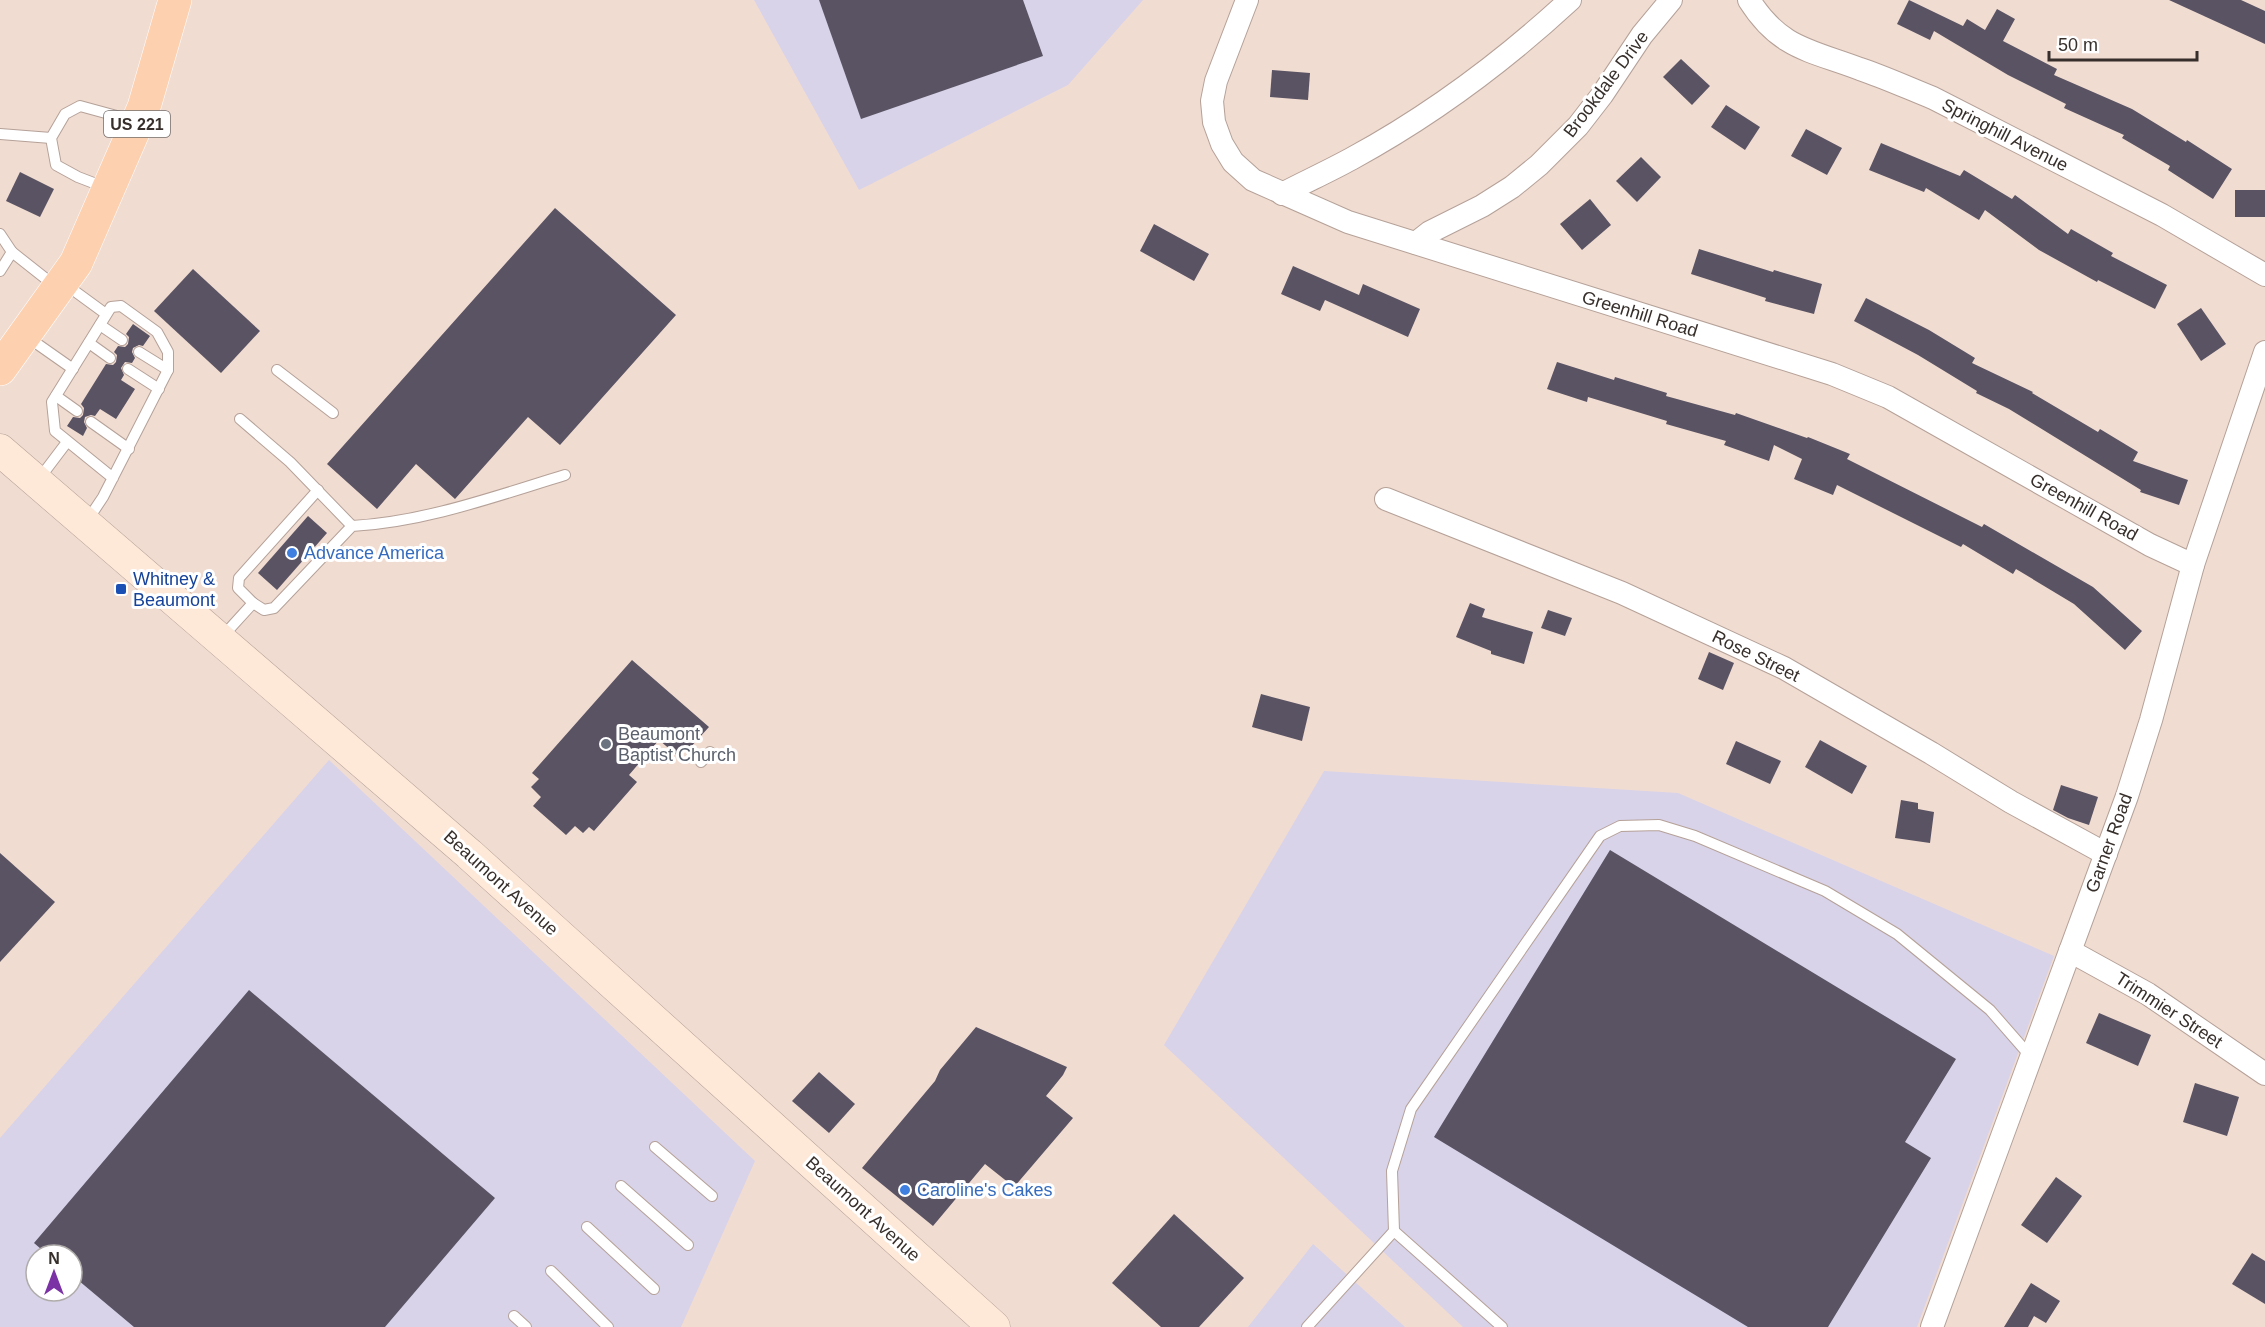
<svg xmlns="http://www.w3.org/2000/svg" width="2265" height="1327" font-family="Arial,sans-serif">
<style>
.industrial{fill:#d8d3e9;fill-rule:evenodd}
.building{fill:#595363}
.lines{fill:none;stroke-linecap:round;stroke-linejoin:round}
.lane-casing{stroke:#b5a198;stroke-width:12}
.street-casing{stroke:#b5a198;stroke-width:24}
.secondary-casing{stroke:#b5a198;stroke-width:33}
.primary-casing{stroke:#fff;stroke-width:34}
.lane{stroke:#fff;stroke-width:10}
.street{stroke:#fff;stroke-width:22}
.secondary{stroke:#fee8d8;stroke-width:32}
.primary{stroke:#fdd1b0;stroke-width:33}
.shop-dot{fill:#3f7fe0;stroke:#fff;stroke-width:2}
.transit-dot{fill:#1a4fb4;stroke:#fff;stroke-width:2}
.worship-dot{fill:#6b7280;stroke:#fff;stroke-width:2}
.labels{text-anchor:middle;stroke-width:6;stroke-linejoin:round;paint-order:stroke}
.shield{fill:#fff;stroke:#736d6b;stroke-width:1.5}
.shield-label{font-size:16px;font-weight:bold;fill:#372f2b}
.street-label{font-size:18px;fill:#372f2b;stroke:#fff}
.shop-label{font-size:18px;fill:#366cbe;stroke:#fff;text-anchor:start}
.transit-label{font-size:18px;fill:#164399;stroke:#fff;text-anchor:start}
.worship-label{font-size:18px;fill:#5b616d;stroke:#fff;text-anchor:start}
</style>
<rect width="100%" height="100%" fill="#f1dcd2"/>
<g class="industrial">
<polygon points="754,0 1143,0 1068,85 859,190"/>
<path d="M 329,760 L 755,1161 L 681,1327 L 0,1327 L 0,1138 ZM 36,1255 L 72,1255 L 72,1291 L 36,1291 Z"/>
<polygon points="1324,771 1678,793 2054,956 1917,1327 1463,1327 1164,1045"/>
<polygon points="1313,1244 1405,1327 1248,1327"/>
</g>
<g class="building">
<polygon points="819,0 1023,0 1043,56 861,119"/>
<polygon points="1909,0 1963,26 1967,19 1985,30 1997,9 2015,19 2003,41 2057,69 2054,75 2132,109 2186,142 2187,140 2232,169 2213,199 2168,170 2170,166 2122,138 2124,135 2064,108 2066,104 2008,75 1934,31 1930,40 1897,24"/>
<polygon points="2169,0 2241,0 2265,11 2265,44"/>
<polygon points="1681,59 1710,86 1692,105 1663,77"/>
<polygon points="1272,70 1310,73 1308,100 1270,97"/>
<polygon points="1726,105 1760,127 1745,150 1711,127"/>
<polygon points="1806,129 1842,148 1827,175 1791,156"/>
<polygon points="1881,143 1960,176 1964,170 2012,199 2015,195 2068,234 2071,229 2113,253 2111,256 2167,285 2155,309 2098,280 2097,282 2039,250 1985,210 1979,220 1926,188 1924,192 1869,170"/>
<polygon points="1641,157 1661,177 1637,202 1616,181"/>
<polygon points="20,172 54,189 40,217 6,201"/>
<rect x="2235" y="190" width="30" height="27"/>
<polygon points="1590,199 1611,225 1582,250 1560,224"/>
<polygon points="555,208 676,315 560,445 528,417 455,499 416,464 377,509 327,464"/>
<polygon points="1154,224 1209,254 1194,281 1140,251"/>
<polygon points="1699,249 1773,272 1774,270 1822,284 1814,314 1765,301 1766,298 1691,274"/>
<polygon points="1293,266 1359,295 1363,284 1420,309 1408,337 1325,300 1320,311 1281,294"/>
<polygon points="193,269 260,331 221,373 154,311"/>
<polygon points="1866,298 1929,330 1975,358 1972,363 2033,392 2032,393 2098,432 2100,429 2138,452 2133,461 2188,480 2179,505 2140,492 2141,490 2009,409 1976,393 1977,391 1918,355 1854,321"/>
<polygon points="2201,308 2226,344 2201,361 2177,324"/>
<polygon points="133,324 150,336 143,346 139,345 133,348 132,352 135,358 132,363 125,362 121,368 124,375 121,380 135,389 116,419 100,409 95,416 91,415 85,417 84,422 87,428 83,436 67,426 73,417 80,418 83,415 84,408 81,404 106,364 113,365 116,362 117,355 114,352 118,346 125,347 128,344 129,337 126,334"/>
<polygon points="1557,362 1614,380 1615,377 1667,393 1666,396 1735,415 1736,413 1807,438 1808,437 1850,454 1847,459 1982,527 1984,524 2093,587 2142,631 2125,650 2074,604 2016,569 2013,574 1963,544 1961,547 1837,485 1833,495 1794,479 1802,459 1774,445 1769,461 1724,445 1726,441 1666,424 1667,421 1588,397 1587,402 1547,389"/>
<polygon points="308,516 327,533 277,590 258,573"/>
<polygon points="1470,603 1485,609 1482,617 1533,632 1524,664 1491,654 1491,651 1456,637"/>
<polygon points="1548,610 1572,618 1565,636 1541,628"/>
<polygon points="1709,652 1734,663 1723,690 1698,679"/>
<polygon points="632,660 709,727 688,750 686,749 679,757 659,740 629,775 637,782 594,831 589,827 583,833 575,826 566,835 533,806 541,797 531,787 539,779 532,773"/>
<polygon points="1261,694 1310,707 1302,741 1252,727"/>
<polygon points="1820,740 1867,766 1852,794 1805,767"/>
<polygon points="1736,741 1781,761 1770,784 1726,764"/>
<polygon points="2061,785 2098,797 2089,825 2068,818 2053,810"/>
<polygon points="1901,800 1918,803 1918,809 1934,812 1930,843 1895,838"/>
<polygon points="1610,850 1956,1059 1905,1142 1931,1158 1828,1327 1748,1327 1434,1137"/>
<polygon points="0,853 55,902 0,962"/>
<polygon points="249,990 495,1198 385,1327 134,1327 72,1275 72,1255 48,1255 34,1243"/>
<polygon points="2099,1013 2151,1035 2138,1066 2086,1043"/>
<polygon points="976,1027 1067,1067 1063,1075 1046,1096 1073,1118 1014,1187 985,1164 933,1226 862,1168 935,1081 940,1070"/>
<polygon points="819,1072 855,1104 829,1133 792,1101"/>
<polygon points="2195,1083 2239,1097 2227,1136 2183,1122"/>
<polygon points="2056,1177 2082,1196 2047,1243 2021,1225"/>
<polygon points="1174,1214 1244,1278 1199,1327 1161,1327 1112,1283"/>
<polygon points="2252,1253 2265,1261 2265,1304 2232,1284"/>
<polygon points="2031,1283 2060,1301 2046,1323 2034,1316 2028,1327 2004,1327"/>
</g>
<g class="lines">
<defs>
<g id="lane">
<polyline points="0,134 51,138"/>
<polyline points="104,187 78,177 56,165 51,138 65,114 80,106 135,121"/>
<polyline points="0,234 12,252"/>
<polyline points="0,271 12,252 55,286"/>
<polyline points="65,284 106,314"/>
<polyline points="100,325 122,340"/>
<polyline points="26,336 73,369"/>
<polyline points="89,343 110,358"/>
<polyline points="139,352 168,370"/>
<polyline points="128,369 159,389"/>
<polyline points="277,370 333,413"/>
<polyline points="56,396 77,411"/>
<polyline points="240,419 290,462 352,526"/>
<polyline points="91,422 129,449"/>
<polyline points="39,479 67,442"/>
<path d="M 318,490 L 239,578 L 238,588 L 253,603 L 264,610 L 274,608 L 352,526 C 425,522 496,496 565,475"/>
<polyline points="87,521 103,497 168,370 168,352 157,332 121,306 111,307 52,402 55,431 113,478"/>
<polyline points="223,636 253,603"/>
<polyline points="701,762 710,752"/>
<polyline points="655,1147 712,1196"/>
<polyline points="621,1186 688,1245"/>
<polyline points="587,1227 654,1289"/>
<polyline points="1394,1231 1392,1171 1411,1109 1600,836 1620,826 1659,825 1695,836 1825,891 1897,934 1990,1010 2031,1057"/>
<polyline points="551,1271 608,1327"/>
<polyline points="514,1316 526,1327"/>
<polyline points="1307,1327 1394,1231 1502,1327"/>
</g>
<g id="street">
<polyline points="1247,0 1216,81 1212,101 1214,122 1222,144 1233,162 1253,180 1348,222 1832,374 1888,397 2150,545 2193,565"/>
<path d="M 1749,0 C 1780,49 1810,50 1860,69 C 1884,77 1908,88 1933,98 L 2162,215 L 2265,275"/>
<path d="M 1282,194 C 1305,182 1329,171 1351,159 C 1430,116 1504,61 1570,0"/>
<polyline points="1416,243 1430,232 1482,206 1512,187 1539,165 1578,126 1602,95 1642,35 1671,0"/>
<polyline points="1386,499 1622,593 1784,668 1931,753 2011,802 2106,854"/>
<polyline points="2070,951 2148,994 2265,1074"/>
<polyline points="1932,1327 2127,796 2151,720 2193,565 2265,352"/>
</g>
<polyline id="secondary" points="0,450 469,854 994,1327"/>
<polyline id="primary" points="0,369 76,263 144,107 175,0"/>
</defs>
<use href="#lane" class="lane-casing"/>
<use href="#street" class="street-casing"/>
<use href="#secondary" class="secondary-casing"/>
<use href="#primary" class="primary-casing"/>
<use href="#lane" class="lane"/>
<use href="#street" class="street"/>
<use href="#secondary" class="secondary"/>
<use href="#primary" class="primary"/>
</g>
<g class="shop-dot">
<circle cx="292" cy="553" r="6"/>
<circle cx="905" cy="1190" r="6"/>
</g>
<rect class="transit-dot" x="115" y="583" width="12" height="12" rx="3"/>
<circle class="worship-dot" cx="606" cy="744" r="6"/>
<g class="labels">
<rect class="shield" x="104" y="111" width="66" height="26" rx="4.5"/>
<g class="shield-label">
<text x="137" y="130">US 221</text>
</g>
<g class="street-label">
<text transform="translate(1606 84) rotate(-53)" y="6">Brookdale Drive</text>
<text transform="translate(2005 135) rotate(27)" y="6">Springhill Avenue</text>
<text transform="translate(1640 314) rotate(17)" y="6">Greenhill Road</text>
<text transform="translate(2084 507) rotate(29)" y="6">Greenhill Road</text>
<text transform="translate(1756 656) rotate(26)" y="6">Rose Street</text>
<text transform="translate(2109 843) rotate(-70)" y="6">Garner Road</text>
<text transform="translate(501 883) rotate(42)" y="6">Beaumont Avenue</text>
<text transform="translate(2169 1010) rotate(33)" y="6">Trimmier Street</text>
<text transform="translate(863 1209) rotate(42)" y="6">Beaumont Avenue</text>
</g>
<g class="shop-label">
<text x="304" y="559">Advance America</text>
<text x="917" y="1196">Caroline's Cakes</text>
</g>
<g class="transit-label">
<text x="133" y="585">Whitney &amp;<tspan x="133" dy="21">Beaumont</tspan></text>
</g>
<g class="worship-label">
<text x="618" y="740">Beaumont<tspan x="618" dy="21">Baptist Church</tspan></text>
</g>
</g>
<g transform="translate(54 1273)"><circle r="28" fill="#ffffff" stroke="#afacaa" stroke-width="1.5"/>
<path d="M0-4.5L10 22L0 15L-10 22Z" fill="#7b32a5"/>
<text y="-9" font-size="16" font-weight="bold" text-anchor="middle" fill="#372f2b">N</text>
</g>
<path d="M2049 51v9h148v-9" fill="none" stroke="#372f2b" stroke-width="3"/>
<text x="2058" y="51" font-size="18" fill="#372f2b" stroke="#ffffff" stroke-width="4.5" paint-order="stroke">50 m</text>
</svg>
